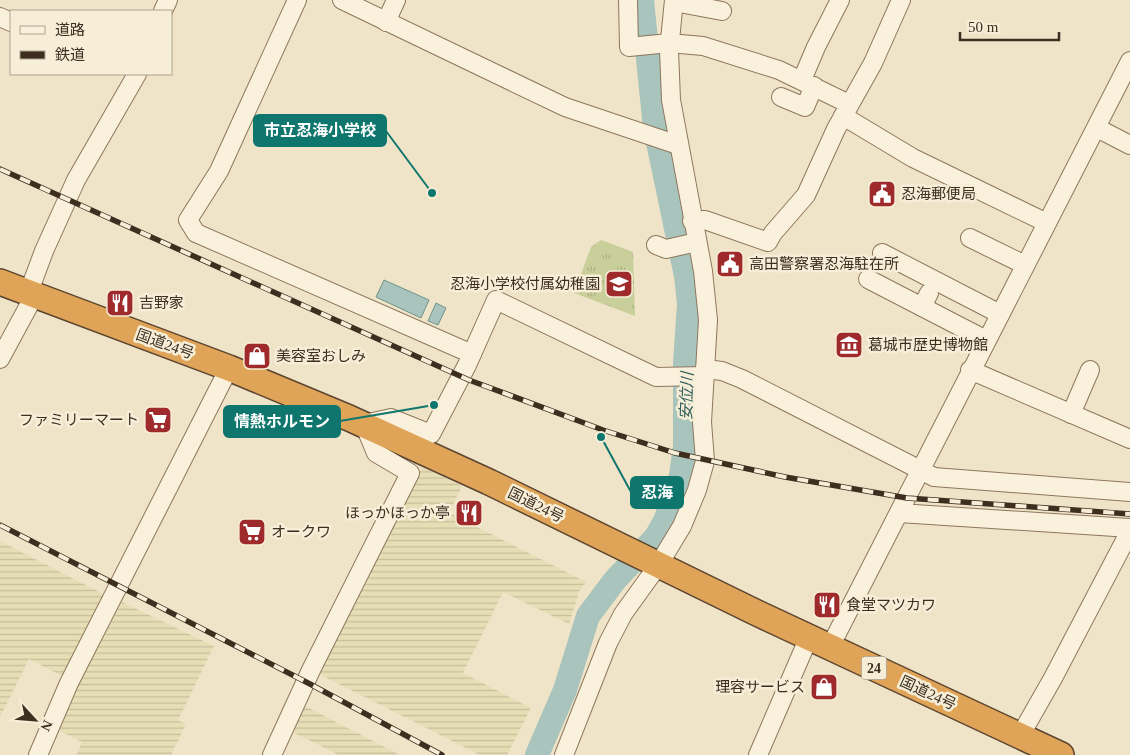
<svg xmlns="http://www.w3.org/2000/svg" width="1130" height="755" font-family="'Times New Roman','Noto Sans JP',serif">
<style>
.farmland{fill:url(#farmland-rules)}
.park{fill:url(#park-tufts)}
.water{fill:#a9c4bc;stroke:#6f938a}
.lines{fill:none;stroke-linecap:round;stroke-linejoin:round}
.river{stroke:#a9c4bc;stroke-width:24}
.minor-casing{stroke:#8d765c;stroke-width:20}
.highway-casing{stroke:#5b4430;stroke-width:28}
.minor{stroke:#faf1dc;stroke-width:18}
.highway{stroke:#e0a458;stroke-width:25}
.rail-casing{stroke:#3d2e20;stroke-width:5.5}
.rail{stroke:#f7eed8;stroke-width:4;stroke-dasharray:11;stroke-linecap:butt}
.labels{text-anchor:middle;stroke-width:5;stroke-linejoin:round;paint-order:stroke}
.shield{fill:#f7eed8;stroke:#756857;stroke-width:1}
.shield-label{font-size:14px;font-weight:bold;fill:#3d2e20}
.poi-label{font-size:15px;fill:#3d2e20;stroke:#f7eed8;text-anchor:start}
.street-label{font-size:15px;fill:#3d2e20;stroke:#f7eed8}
.water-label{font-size:16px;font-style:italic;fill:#2f5d5a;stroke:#f7eed8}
.leader{fill:none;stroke:#0f766e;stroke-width:2}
.callout-dot{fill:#0f766e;stroke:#f7eed8;stroke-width:2}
.callout{fill:#0f766e;stroke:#0f766e;stroke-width:2}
.callout-label{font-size:16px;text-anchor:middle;font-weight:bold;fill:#fff}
</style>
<defs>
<pattern id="farmland-rules" width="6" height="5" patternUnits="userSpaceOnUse" patternTransform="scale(1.25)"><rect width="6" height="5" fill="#e6deb5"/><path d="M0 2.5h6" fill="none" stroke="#c6bf9b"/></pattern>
<pattern id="park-tufts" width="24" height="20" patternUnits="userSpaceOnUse" patternTransform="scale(1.25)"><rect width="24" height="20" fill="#c9cf9b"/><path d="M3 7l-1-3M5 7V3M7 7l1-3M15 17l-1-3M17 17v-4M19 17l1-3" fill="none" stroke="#aeb285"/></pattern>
</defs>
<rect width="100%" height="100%" fill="#f0e4c8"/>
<g class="farmland">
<polygon points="422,467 462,486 449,513 586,582 580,590 569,624 503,592 463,673 531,708 507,755 480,755 317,673"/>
<polygon points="0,541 103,594 62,676 29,659 0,717"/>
<polygon points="122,602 214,646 178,720 186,724 171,755 76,755 82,742 58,730 84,674"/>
<polygon points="305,706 400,755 339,755 292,732"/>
</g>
<polygon class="park" points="601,240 633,252 635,316 574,293 591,247"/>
<g class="water">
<polygon points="384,280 429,300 421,318 376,297"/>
<polygon points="436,303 446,308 438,325 428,321"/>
</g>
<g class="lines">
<polyline class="river" points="537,755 565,690 588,616 615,580 656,537 665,521 681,476 685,446 685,363 689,304 686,276 655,128 642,0"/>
<defs>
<g id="minor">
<polyline points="297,0 219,171 188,220 196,233 472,354"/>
<polyline points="342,0 565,107 678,145"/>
<polyline points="628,0 629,47 669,43 703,46 779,70 849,104"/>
<polyline points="674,2 722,11"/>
<polyline points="163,11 168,0"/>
<polyline points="0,17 11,22"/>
<polyline points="386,22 396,0"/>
<polyline points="802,80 816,47 840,0"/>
<polyline points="781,97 805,107 814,86"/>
<polyline points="843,116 913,158 1047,223"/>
<polyline points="1097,128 1130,145"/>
<polyline points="692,221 705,220 768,242 773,233 806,195 836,129 873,63 901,0"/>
<polyline points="970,238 1025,265"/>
<polyline points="656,245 666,249 697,242"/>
<polyline points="882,253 1000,314"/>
<polyline points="868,279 986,340"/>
<polyline points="28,294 44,251 76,180 137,74"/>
<polyline points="922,307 929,293"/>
<polyline points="0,359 34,296"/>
<polyline points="705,369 722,371 742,379 934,477 1130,492"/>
<polyline points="970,370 1130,439"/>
<polyline points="1071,414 1090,370"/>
<polyline points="899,513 1130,528"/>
<polyline points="830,647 1130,61"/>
<polyline points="1020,736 1053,678 1130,531"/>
<polyline points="38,755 69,683 229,368"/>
<polyline points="272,755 311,670 410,473 376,453 364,424 391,418 431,434 467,365 496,300 656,377 705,376"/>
<polyline points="564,755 608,643 623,614 659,564 682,526 697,490 705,461 702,422 708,320 703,271 671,100 669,50 674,0"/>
<polyline points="758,755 809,637"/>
</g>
<polyline id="highway" points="0,282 229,368 349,418 489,482 757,613 1061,755"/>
</defs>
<use href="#minor" class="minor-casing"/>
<use href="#highway" class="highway-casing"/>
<use href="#minor" class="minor"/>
<use href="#highway" class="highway"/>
<defs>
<g id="rail">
<polyline points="0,169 469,380 603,430 675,453 785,477 907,498 1130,514"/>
<polyline points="0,525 310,684 442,755"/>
</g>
</defs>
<use href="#rail" class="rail-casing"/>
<use href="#rail" class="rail"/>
</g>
<defs>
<symbol id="civic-square" viewBox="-11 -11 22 22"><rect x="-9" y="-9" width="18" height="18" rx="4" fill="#9e2a2b" stroke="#f7eed8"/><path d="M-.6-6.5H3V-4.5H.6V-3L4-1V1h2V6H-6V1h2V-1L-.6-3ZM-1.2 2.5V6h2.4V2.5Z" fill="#fff"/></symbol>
<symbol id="school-square" viewBox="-11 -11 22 22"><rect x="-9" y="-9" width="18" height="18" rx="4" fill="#9e2a2b" stroke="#f7eed8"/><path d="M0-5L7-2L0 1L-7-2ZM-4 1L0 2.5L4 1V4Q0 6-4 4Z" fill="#fff"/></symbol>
<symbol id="restaurant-square" viewBox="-11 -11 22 22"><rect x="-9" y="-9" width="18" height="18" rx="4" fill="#9e2a2b" stroke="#f7eed8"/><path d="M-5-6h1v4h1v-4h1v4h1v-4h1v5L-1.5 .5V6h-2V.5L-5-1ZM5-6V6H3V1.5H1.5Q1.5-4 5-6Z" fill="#fff"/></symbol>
<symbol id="museum-square" viewBox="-11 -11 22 22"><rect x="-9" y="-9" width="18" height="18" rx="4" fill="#9e2a2b" stroke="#f7eed8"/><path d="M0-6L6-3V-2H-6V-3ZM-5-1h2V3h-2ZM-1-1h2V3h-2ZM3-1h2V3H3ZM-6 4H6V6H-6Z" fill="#fff"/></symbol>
<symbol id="shop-square" viewBox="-11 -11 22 22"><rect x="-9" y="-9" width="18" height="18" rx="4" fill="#9e2a2b" stroke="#f7eed8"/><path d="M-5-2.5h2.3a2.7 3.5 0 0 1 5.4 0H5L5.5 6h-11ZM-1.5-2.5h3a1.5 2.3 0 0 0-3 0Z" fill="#fff"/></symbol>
<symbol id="supermarket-square" viewBox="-11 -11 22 22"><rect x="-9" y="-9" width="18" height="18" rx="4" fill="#9e2a2b" stroke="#f7eed8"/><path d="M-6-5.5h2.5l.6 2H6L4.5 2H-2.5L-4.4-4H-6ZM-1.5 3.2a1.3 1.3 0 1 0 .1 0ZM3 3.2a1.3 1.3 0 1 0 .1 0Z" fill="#fff"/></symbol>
</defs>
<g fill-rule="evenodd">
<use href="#civic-square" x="866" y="178" width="32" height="32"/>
<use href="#civic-square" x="714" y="248" width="32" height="32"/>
<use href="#school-square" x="603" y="268" width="32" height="32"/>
<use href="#restaurant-square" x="104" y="287" width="32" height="32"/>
<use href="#museum-square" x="833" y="329" width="32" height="32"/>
<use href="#shop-square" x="241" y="340" width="32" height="32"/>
<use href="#supermarket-square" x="142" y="404" width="32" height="32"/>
<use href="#restaurant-square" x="453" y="497" width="32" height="32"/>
<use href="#supermarket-square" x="236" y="516" width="32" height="32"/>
<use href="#restaurant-square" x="811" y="589" width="32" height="32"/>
<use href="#shop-square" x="808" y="671" width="32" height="32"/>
</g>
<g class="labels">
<rect class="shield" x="861.5" y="656.5" width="25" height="23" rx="4"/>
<g class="shield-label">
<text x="874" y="673">24</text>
</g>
<g class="poi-label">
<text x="901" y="199">忍海郵便局</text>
<text x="749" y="269">高田警察署忍海駐在所</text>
<text x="600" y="289" text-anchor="end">忍海小学校付属幼稚園</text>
<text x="139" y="308">吉野家</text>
<text x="868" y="350">葛城市歴史博物館</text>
<text x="276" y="361">美容室おしみ</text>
<text x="139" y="425" text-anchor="end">ファミリーマート</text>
<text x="450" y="518" text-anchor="end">ほっかほっか亭</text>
<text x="271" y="537">オークワ</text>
<text x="846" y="610">食堂マツカワ</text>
<text x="805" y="692" text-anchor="end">理容サービス</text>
</g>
<g class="street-label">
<text transform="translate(165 344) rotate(20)" y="5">国道24号</text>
<text transform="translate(536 505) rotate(26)" y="5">国道24号</text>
<text transform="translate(928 693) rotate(25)" y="5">国道24号</text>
</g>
<g class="water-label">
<text transform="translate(686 396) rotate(-88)" y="6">安位川</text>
</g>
</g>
<path class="leader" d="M432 193L386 131M434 405L340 421M601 437L631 492"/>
<g class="callout-dot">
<circle cx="432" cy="193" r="5"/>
<circle cx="434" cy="405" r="5"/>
<circle cx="601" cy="437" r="5"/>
</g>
<g class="callout">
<rect x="254" y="115" width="132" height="31" rx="5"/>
<rect x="224" y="406" width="116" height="31" rx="5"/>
<rect x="631" y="477" width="52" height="31" rx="5"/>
</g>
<g class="callout-label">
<text x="320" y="136">市立忍海小学校</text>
<text x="282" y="427">情熱ホルモン</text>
<text x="657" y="498">忍海</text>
</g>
<rect x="10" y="10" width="162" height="65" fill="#f7eed8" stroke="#ada18e"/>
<rect x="20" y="26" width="25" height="8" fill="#faf1dc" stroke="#ada18e"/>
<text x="55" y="35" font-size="15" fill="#3d2e20">道路</text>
<rect x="20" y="51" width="25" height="8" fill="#3d2e20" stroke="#ada18e"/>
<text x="55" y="60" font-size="15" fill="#3d2e20">鉄道</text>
<g transform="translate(35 720) rotate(116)" stroke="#f7eed8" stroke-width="4" paint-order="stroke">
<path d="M0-4L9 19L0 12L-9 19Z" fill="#3d2e20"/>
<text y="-8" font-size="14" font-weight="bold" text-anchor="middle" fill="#3d2e20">N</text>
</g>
<path d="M960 32v8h99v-8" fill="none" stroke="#3d2e20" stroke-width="2.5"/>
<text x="968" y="32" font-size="15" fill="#3d2e20" stroke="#f7eed8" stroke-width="4" paint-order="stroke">50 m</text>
</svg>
